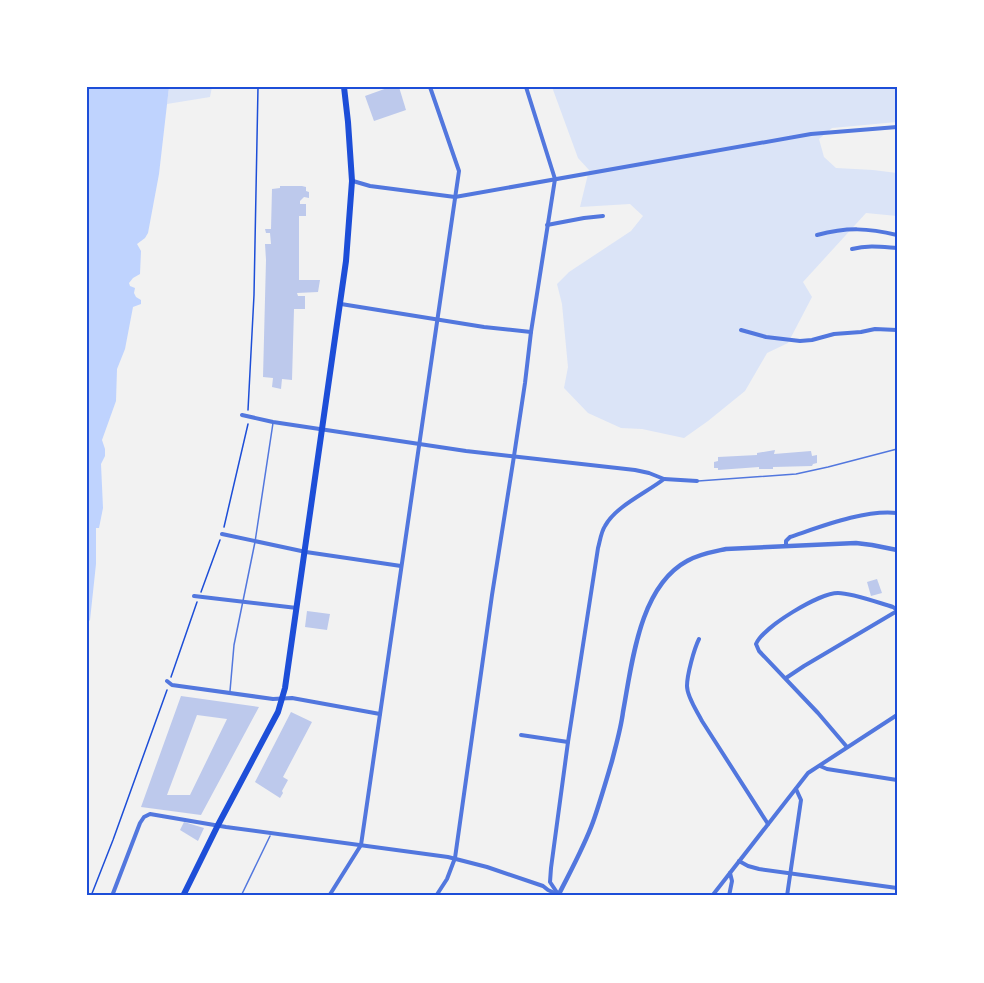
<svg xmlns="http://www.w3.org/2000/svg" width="984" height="983" font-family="'Titillium Web',sans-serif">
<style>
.green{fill:#dbe4f7}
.water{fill:#bfd3fe}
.building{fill:#bdc9ec;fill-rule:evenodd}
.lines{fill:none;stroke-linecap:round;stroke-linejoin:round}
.path{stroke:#1d4ed8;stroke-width:1.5}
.service{stroke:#5277de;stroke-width:1.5}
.minor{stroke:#5277de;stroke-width:4}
.tertiary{stroke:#5277de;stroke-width:4.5}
.primary{stroke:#1d4ed8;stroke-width:6}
.neatline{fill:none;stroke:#1d4ed8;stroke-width:2}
</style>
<rect width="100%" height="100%" fill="#f2f2f2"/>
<g class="green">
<polygon points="169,87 212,87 210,97 167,104"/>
<polygon points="552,87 897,87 897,122 832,128 819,139 824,157 836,168 873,170 897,173 897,216 866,213 803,282 812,297 788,343 767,353 745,391 708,421 684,438 642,429 621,428 588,413 564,388 568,367 562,304 557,284 569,272 631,231 643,216 630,204 580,207 589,170 578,158"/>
</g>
<polygon class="water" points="87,87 169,87 159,174 148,233 145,238 137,244 141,251 140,274 133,278 129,283 130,286 135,288 134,293 136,297 141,300 141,304 133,307 125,349 117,369 116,401 102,440 105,449 105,456 101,464 103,508 99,528 96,528 96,564 90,620 87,623"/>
<g class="building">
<polygon points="390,87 399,87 406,110 374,121 365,96"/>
<polygon points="280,186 302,186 306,187 306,191 309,192 309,198 304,197 300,201 300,204 306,204 306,216 299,216 299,280 320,280 318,292 297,293 298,296 305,296 305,309 294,309 292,380 282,379 281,389 272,387 273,378 263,377 266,260 265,244 271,244 270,233 266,233 265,229 271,229 272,189 280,188"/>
<polygon points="775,450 774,454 811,451 812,456 817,455 817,463 813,464 812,466 773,467 773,469 759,469 759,467 718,470 718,468 714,468 714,462 718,461 718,457 757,455 757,453"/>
<polygon points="877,579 882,593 871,596 867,582"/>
<polygon points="307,611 330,614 327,630 305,627"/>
<path d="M 181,696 L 259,707 L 201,815 L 141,807 ZM 197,715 L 227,719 L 190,795 L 167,795 Z"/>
<polygon points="291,712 312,722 283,777 288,780 282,791 283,793 280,798 255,782"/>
<polygon points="184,822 204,828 198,841 180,830"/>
</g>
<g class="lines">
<g class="path">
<polyline points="248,410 254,295 258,87"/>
<polyline points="224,527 248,424"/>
<polyline points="201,592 220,540"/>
<polyline points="171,677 197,602"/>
<polyline points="91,896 113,840 167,690"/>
</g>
<g class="service">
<polyline points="698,481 796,474 828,467 897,449"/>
<polyline points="230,691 234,645 255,542 273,423"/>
<polyline points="241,896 270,836"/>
</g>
<g class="minor">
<polyline points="353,181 370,186 455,197 811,134 897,127"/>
<polyline points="547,225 584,218 603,216"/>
<path d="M 817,235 C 847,227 868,228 897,235"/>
<path d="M 852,249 C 868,245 882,247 897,248"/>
<polyline points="341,304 484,327 531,332"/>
<polyline points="741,330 766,337 800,341 812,340 834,334 861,332 875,329 897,330"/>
<polyline points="242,415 273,422 466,451 635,470 649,473 664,479 697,481"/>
<polyline points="222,534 306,552 401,566"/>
<path d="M 786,546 L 786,541 L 790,537 C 820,527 866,509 897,513"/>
<polyline points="194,596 297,608"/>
<path d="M 699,639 C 694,649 687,675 687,686 C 687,697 697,711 702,721 L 768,824"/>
<polyline points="786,678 804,666 897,611"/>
<polyline points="167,681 172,685 273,699 292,698 380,714"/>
<polyline points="521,735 568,742"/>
<path d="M 847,747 L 818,713 L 759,651 L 756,644 C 763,627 819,593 838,593 C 852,593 879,603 893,607 L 897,610"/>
<polyline points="820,766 827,769 897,780"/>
<polyline points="739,861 748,866 759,869 897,888"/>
<path d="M 558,894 L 550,882 L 551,868 L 568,742 L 598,548 C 600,541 601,532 605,526 C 616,506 646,493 664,479"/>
<polyline points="112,896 140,823 144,817 150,814 226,827 448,857 487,867 543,886 548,890 559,895"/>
<polyline points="329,896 361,845 459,171 430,87"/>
<polyline points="436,896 447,879 455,858 492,595 514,456 525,383 531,332 555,179 526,87"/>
<polyline points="712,896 808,773 897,715"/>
<polyline points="729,896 732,881 730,873"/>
<polyline points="787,896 801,800 796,789"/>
</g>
<path class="tertiary" d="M 558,896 C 570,872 584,847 593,822 C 600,802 606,781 612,761 C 616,745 621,728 623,712 C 632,664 639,587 687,561 C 699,554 712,552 726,549 L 856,543 L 872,545 L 897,550"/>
<polyline class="primary" points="183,896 218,825 278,712 285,688 346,261 352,181 348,122 344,87"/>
</g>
<rect width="984" height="983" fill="none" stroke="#ffffff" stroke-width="177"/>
<rect x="88" y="88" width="808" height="806" class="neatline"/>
</svg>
